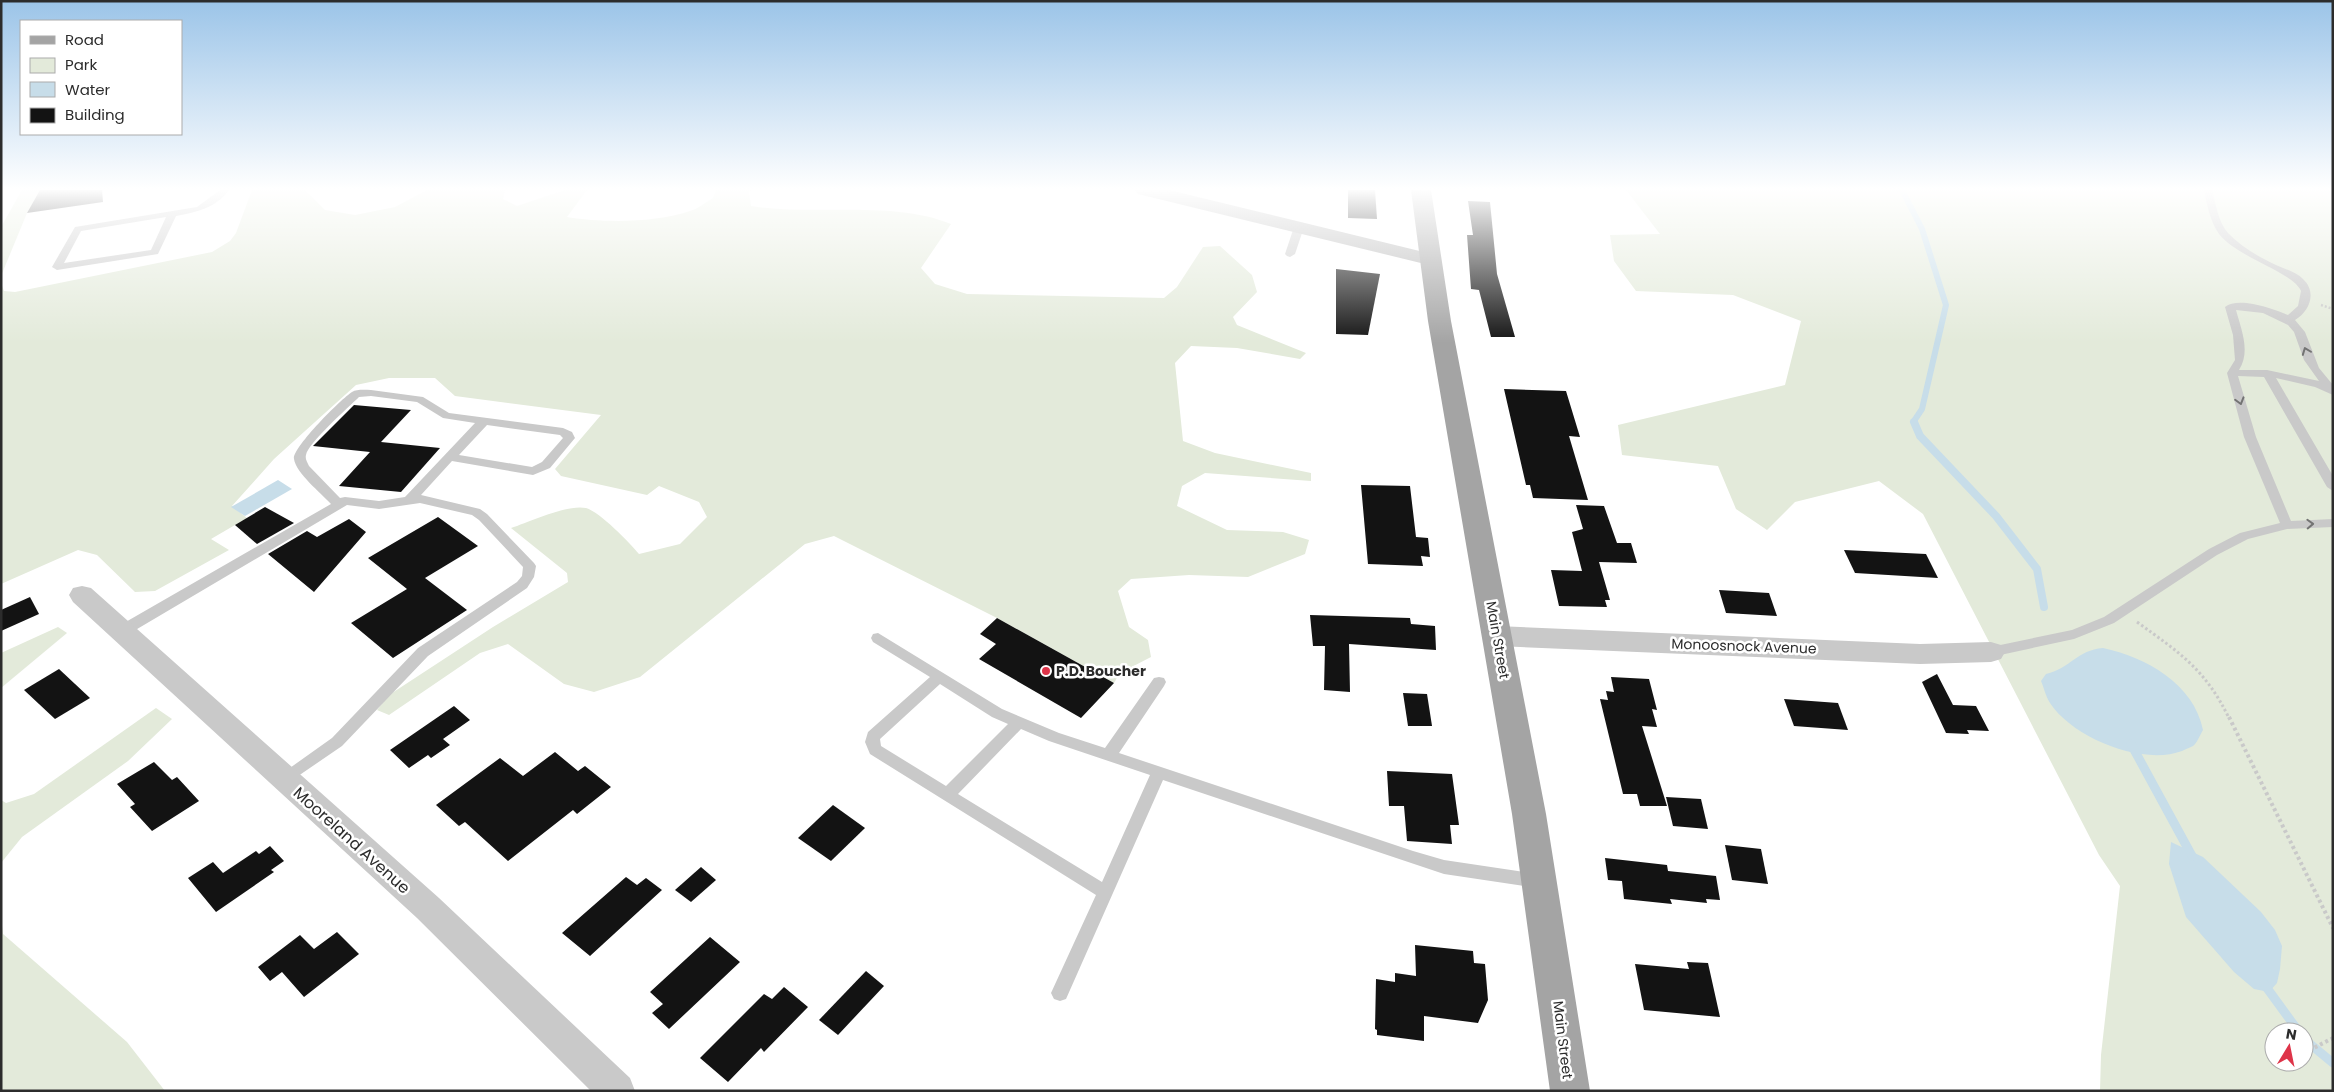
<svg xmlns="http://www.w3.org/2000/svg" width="2334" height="1092" font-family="Poppins,sans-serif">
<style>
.green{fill:#e3eada;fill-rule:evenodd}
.water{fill:#c7dde9}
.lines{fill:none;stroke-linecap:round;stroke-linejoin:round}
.stream-far2{stroke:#c7dde9;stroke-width:6}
.stream-far1{stroke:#c7dde9;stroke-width:8}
.stream{stroke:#c7dde9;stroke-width:9}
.building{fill:#131313}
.path-far2{stroke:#c9c9c9;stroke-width:2.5;stroke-dasharray:2 2;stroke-linecap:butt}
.path-far1{stroke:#c9c9c9;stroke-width:3;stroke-dasharray:2.5 2.5;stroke-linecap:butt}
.path{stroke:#c9c9c9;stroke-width:4;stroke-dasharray:3 3;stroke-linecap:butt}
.lane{fill:#c9c9c9;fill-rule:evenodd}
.street{fill:#c9c9c9;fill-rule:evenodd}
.secondary{fill:#b6b6b6;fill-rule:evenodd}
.primary{fill:#a4a4a4;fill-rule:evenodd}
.oneway{stroke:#737373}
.poi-dot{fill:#de3449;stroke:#fff;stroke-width:2}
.labels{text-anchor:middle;stroke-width:5;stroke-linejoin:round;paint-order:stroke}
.street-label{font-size:14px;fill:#2c2c2c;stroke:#fff}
.poi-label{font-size:14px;font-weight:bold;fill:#2c2c2c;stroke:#fff;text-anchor:start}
.near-street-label{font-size:16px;fill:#2c2c2c;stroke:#fff}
</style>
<rect width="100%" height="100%" fill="#fff"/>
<g class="green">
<polygon points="22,190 40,190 27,213 1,276 1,227"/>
<path d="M 252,190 L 305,190 L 325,210 L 355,215 L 395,207 L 427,190 L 505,190 L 503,199 L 517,206 L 565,190 L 587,190 L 567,217 C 603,223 655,223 690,211 C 698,209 706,202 713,198 L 716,190 L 752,190 L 749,192 L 751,206 C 813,216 893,200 951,224 L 921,268 L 935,284 L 967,294 L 1164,298 L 1177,287 L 1203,247 L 1220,246 L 1252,275 L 1257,292 L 1233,317 L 1237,325 L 1306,353 L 1300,359 L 1237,348 L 1191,346 L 1175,363 L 1183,441 L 1215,453 L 1311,473 L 1311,481 L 1205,473 L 1182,486 L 1177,506 L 1227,530 L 1283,532 L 1309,540 L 1305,554 L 1248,577 L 1189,575 L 1131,579 L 1118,591 L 1129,627 L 1148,640 L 1151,657 L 1120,673 L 1114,683 L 997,618 L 834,536 L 805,544 L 640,677 L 594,692 L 564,684 L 508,644 L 480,653 L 389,715 L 377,710 L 389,695 L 493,627 L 568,582 L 567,573 L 511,528 C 530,522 567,504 586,508 C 600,512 630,543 639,554 L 680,544 L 707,517 L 699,502 L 659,486 L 647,495 L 561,476 L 555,469 L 601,415 L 455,396 L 435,378 L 389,378 L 356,385 L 274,459 L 232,506 L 247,518 L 211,539 L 229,550 L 155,591 L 135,592 L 97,555 L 78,550 L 1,584 L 1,283 L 4,291 L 15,292 L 212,252 L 230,241 L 236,233 Z"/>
<path d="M 1626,190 L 2333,190 L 2333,1091 L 2100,1091 L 2101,1055 L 2120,886 L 2099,855 L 1923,514 L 1879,481 L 1795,502 L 1767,530 L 1736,509 L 1718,466 L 1622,455 L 1618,425 L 1785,385 L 1801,321 L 1733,295 L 1636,291 L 1614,261 L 1610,235 L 1660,234 ZM 2274,1032 L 2304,1032 L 2304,1062 L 2274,1062 Z"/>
<polygon points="58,627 67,633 1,688 1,653"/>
<polygon points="156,708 172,719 128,761 22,837 1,863 1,800 6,803 34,794"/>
<polygon points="1,917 3,934 127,1042 165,1091 1,1091"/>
</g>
<g class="water">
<polygon points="278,480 292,489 245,516 231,507"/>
<path d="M 2103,648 C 2146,657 2194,684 2203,730 C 2200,735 2197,743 2193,746 C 2190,748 2185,749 2182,751 C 2142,766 2073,738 2050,703 C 2046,697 2044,688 2041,681 L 2046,674 C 2071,668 2077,650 2103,648 Z"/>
<polygon points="2171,842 2203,857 2261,912 2275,930 2282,946 2280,969 2277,983 2269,992 2254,989 2234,972 2186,917 2169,864"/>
</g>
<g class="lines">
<polyline class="stream-far2" points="1902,190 1922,229 1946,305 1922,409 1914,421 1915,423"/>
<polyline class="stream-far1" points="1914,422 1920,436 1996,516 2037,569 2044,607"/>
<g class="stream">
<polyline points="2131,744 2192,856"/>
<polyline points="2264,984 2299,1032"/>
<polyline points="2304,1039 2333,1063"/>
</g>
</g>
<g class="building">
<polygon points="40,190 102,190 103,202 27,213"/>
<polygon points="1348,190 1375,190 1377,219 1348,218"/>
<polygon points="1468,201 1490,202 1497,274 1515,337 1491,337 1479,290 1471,289 1467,235 1473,235"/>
<polygon points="1336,269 1380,274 1368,335 1336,334"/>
<polygon points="1504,389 1566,391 1580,437 1569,436 1588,500 1533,498 1530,485 1526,485"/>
<polygon points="354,405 411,410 381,442 440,448 401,492 339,486 370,452 313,446"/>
<polygon points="1361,485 1410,486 1416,537 1428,538 1430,557 1421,556 1423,566 1368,564"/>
<polygon points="1576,505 1604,506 1617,543 1631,543 1637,563 1599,562 1610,600 1605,600 1607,607 1559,606 1551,570 1582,571 1572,532 1583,529"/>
<polygon points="265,507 294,523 257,544 235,525"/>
<polygon points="438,517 478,546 425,578 467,610 393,658 351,623 407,589 368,558"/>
<polygon points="349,519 366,532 314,592 268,554 307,531 317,537"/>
<polygon points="1844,550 1926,554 1938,578 1855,573"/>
<polygon points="1719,590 1769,593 1777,616 1726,613"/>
<polygon points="30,597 39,614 1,631 1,610"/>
<polygon points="1310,615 1410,618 1411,624 1435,626 1436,650 1349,644 1350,692 1324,690 1325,646 1313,646"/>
<polygon points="997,618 1114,683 1081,718 979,659 996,644 980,634"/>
<polygon points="59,669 90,698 55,719 24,690"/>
<polygon points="1937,674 1953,705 1976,706 1989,731 1967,730 1969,734 1946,733 1922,682"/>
<polygon points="1611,677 1649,679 1657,710 1652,709 1657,727 1642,726 1667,806 1640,806 1637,794 1623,794 1600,699 1608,700 1606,691 1614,692"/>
<polygon points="1403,693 1427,694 1432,726 1408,726"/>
<polygon points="1784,699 1838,703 1848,730 1794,726"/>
<polygon points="454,706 470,720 443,739 450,745 431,758 428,755 409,768 390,750"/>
<polygon points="555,752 578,771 585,766 611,787 577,814 573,810 508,861 465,822 459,826 436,805 500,758 523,776"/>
<polygon points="154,762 172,780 177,777 199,801 152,831 130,807 135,804 117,784"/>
<polygon points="1387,771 1452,774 1459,825 1450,825 1452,844 1407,841 1404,806 1389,806"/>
<polygon points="1666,797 1701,799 1708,829 1673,826"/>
<polygon points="833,805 865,828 831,861 798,838"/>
<polygon points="1725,845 1761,849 1768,884 1732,880"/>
<polygon points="270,846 284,861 271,870 274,872 216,912 188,878 213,862 223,873 256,851 259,854"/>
<polygon points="1605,858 1667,865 1668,871 1716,876 1720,900 1706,899 1707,903 1670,899 1672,904 1624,899 1622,881 1608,880"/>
<polygon points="701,867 716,880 691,902 675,890"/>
<polygon points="626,877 637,885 646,878 662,890 590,956 562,933"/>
<polygon points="337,932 359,954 304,997 282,972 270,981 258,967 300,935 314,949"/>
<polygon points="710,937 740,962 669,1029 652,1013 663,1004 650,992"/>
<polygon points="1415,945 1473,951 1474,963 1485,964 1488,1000 1478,1023 1424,1016 1424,1041 1377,1035 1377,1030 1375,1029 1376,979 1395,982 1395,973 1416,976"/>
<polygon points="1687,962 1708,963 1720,1017 1644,1010 1635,964 1689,969"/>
<polygon points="866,971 884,986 838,1035 819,1020"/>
<polygon points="784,987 808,1007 764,1052 761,1048 728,1082 700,1058 764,994 772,999"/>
</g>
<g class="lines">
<polyline class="path-far2" points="2321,305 2333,309"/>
<path class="path-far1" d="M 2137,622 C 2180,653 2205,669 2229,718"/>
<g class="path">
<polyline points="2229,717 2333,928"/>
<polyline points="2304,1053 2333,1038"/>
</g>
<g class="lane">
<path d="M 220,190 L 229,190 C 216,208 197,212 176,216 L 158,254 L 57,270 L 52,267 L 75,227 L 197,207 ZM 166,217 L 151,250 L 64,263 L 81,231 Z"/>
<path d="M 2204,190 L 2212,190 C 2216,204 2218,222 2228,233 C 2241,247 2259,257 2276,265 C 2285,269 2296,272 2303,279 C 2317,292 2310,311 2295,320 L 2305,332 L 2319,368 L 2333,385 L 2333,395 L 2315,387 L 2276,378 L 2333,476 L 2333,491 L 2327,487 L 2264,377 L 2238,376 L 2256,437 L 2291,521 L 2333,519 L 2333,527 L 2287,529 L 2248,539 L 2217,555 L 2114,623 L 2074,639 L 1991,657 L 1986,656 L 1984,652 L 1986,648 L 2072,630 L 2104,617 L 2209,549 L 2240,533 L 2280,523 L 2244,437 L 2227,373 L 2235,360 L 2233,335 L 2225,307 C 2238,296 2274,309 2288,315 L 2298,306 L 2301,291 C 2293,272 2238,258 2219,234 C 2210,221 2207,205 2204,190 ZM 2236,310 L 2263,313 L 2288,325 L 2294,332 L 2304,360 L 2319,381 L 2267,370 L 2239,370 C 2251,351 2241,329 2236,310 Z"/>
<polygon points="1299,224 1304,227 1295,254 1290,257 1287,256 1285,254 1294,227"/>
<path d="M 371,390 L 423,397 L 449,413 L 563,428 L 572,432 L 575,438 L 550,468 L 533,475 L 452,461 L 421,495 L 480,509 L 487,514 L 534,563 L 536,566 L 534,577 L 527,588 L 428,656 L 342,746 L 285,785 L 280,783 L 278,779 L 280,775 L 332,738 L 418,648 L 517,582 L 522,576 L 523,567 L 479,520 L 472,515 L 420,503 L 379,509 L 347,505 L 127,635 L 117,635 L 115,631 L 117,627 L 331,504 C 321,493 296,473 294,459 C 292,448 341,399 352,392 C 357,389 365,390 371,390 ZM 371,396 L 417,402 L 443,418 L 475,423 L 405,497 L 379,501 L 345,497 L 340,498 L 309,466 C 307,462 305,459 306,455 C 308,443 349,407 359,397 ZM 487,425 L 560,435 L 563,438 L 542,462 L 532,467 L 459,455 Z"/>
<path d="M 878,633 L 1002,709 L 1059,733 L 1105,748 L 1154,678 L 1159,677 L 1164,678 L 1166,682 L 1164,686 L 1119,753 L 1413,851 L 1444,860 L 1537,874 L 1543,876 L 1545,881 L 1543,886 L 1537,888 L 1444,874 L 1163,780 L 1066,999 L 1060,1001 L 1054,999 L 1051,993 L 1096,895 L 870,754 L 865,742 L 868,732 L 930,677 L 873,642 L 871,638 L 873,634 ZM 940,684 L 992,717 L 1008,724 L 946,786 L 881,746 L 880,739 ZM 1021,729 L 1049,741 L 1150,775 L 1102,882 L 958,794 Z"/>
</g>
<g class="street">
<polygon points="82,586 91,588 439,898 630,1078 635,1091 591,1091 417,918 73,602 69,595 73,588"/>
<polygon points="1497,626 1920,644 1991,642 2001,645 2005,652 2001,659 1991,662 1920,664 1497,646 1488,643 1484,636 1488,629"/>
</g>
<polygon class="secondary" points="1135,190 1169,190 1436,255 1440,259 1436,263 1429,265 1138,194"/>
<polygon class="primary" points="1411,190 1431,190 1451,321 1546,814 1590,1091 1550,1091 1512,814 1428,321"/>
</g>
<defs><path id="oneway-chevron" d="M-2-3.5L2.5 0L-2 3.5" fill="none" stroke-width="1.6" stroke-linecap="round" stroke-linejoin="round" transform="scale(1.25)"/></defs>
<g class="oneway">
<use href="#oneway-chevron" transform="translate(2306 351) rotate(-111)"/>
<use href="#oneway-chevron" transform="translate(2240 401) rotate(74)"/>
<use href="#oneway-chevron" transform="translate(2310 524) rotate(-2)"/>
</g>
<linearGradient id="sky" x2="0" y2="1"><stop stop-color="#9bc4e8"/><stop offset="0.55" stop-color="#fff"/><stop offset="1" stop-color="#fff" stop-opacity="0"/></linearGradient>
<rect width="2334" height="343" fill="url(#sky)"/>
<circle class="poi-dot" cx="1046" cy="671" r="5"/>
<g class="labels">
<g class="street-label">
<text transform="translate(1498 640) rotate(80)" y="5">Main Street</text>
<text transform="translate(1744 646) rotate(2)" y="5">Monoosnock Avenue</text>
<text transform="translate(1563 1040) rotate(83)" y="5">Main Street</text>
</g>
<g class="poi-label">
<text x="1056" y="676">P.D. Boucher</text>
</g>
<g class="near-street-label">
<text transform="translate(352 840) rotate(42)" y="6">Mooreland Avenue</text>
</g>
</g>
<rect width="2334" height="1092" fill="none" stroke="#2c2c2c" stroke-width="5"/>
<rect x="20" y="20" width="162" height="115" fill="#ffffff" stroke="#ababab"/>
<rect x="30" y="36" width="25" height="8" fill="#a4a4a4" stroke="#ababab"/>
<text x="65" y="45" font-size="15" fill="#2c2c2c">Road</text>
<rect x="30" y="58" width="25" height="15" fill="#e3eada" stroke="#ababab"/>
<text x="65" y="70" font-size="15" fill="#2c2c2c">Park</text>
<rect x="30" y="82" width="25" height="15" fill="#c7dde9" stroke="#ababab"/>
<text x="65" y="95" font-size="15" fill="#2c2c2c">Water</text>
<rect x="30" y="108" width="25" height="15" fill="#131313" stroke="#ababab"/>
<text x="65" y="120" font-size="15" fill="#2c2c2c">Building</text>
<g transform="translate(2289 1047) rotate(10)"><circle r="24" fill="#ffffff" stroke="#ababab"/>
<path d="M0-4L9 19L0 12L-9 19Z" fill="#de3449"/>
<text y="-8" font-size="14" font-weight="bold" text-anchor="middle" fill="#2c2c2c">N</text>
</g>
</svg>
